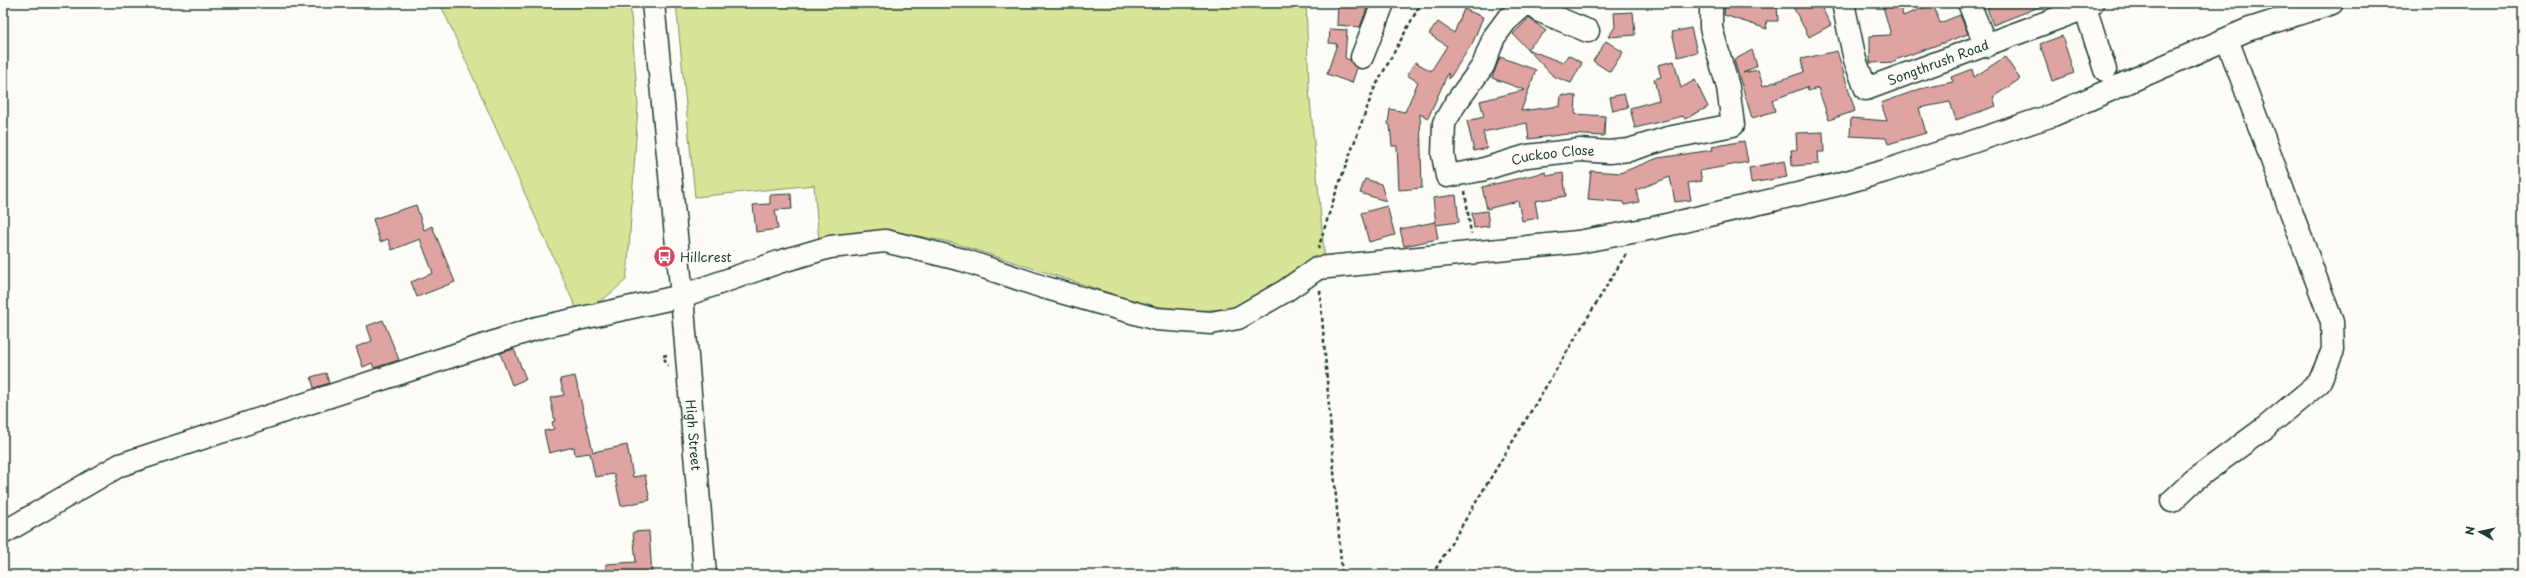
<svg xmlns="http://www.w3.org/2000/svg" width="2526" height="578" font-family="'Playpen Sans',sans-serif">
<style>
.green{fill:#d8e598;stroke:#7c9166}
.building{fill:#dfa4a2;stroke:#1f3d34}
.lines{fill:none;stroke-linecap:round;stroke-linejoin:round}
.minor-casing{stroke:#1f3d34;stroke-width:25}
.major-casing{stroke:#1f3d34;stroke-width:25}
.path{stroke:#1f3d34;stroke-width:2.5;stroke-dasharray:4 3;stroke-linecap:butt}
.minor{stroke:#fdfcf7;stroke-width:22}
.major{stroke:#fdfcf7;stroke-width:22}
.labels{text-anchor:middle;stroke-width:3;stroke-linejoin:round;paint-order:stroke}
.street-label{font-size:13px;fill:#1f3d34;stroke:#fdfcf7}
.poi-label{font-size:13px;fill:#1f3d34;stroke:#fdfcf7;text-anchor:start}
</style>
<rect width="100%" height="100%" fill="#fdfcf7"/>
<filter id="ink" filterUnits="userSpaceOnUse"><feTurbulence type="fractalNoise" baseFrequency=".025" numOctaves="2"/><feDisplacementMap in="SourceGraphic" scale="8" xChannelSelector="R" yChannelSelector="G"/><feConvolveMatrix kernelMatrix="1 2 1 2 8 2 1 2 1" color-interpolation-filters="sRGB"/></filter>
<g filter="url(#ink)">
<g class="green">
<path d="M 440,3 L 630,3 L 638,105 L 628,264 L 626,280 C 610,294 598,307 576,308 Z"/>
<polygon points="676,3 1306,3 1309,89 1325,262 1237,308 1195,311 1147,305 954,243 888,230 819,241 814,185 695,197"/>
</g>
<g class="building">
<polygon points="1369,3 1360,27 1337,25 1338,4"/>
<polygon points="1725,3 1744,3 1743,6 1777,5 1778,21 1766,21 1767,29 1724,15"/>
<polygon points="1791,3 1819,3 1831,25 1809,37"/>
<polygon points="1882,3 1900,3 1903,16 1933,4 1940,23 1960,15 1968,34 1895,60 1895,62 1870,63 1870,36 1891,35"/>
<polygon points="1999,3 2046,3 2047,4 1993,25 1987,8"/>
<polygon points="1464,9 1483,17 1473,42 1449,79 1448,73 1428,118 1420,114 1422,188 1399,190 1397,146 1392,146 1390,125 1388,124 1390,109 1405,112 1418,82 1407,75 1415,62 1431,71 1447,46 1429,34 1438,22 1454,33"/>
<polygon points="1633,12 1635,35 1608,37 1615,27 1614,13"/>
<polygon points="1529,18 1546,31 1527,49 1563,63 1568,55 1582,63 1571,83 1553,76 1513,34"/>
<polygon points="1691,28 1697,52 1678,57 1672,32"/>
<polygon points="1330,29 1347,30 1345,58 1350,60 1357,68 1352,83 1327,74 1337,44 1329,43"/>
<polygon points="2062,36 2074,73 2052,81 2040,44"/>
<polygon points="1606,41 1623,52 1610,72 1593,61"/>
<polygon points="1752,50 1757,66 1743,73 1758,70 1763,86 1804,72 1801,59 1837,51 1855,111 1829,120 1818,88 1808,91 1807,87 1772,100 1775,111 1752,118 1734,60"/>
<polygon points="1500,57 1536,70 1521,111 1560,106 1561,95 1576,96 1575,114 1605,116 1604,136 1567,134 1529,139 1527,123 1483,132 1487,148 1474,151 1467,121 1484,117 1480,101 1525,90 1492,78"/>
<polygon points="2005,57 2020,79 1993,97 1996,106 1956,120 1950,102 1919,108 1926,133 1888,144 1886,138 1850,136 1851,118 1887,121 1881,103 1920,89 1953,82 1951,77 1972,69 1974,77"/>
<polygon points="1674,61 1681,88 1695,80 1708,107 1685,119 1683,116 1635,128 1630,108 1659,100 1654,79 1661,77 1658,65"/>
<polygon points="1624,94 1628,107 1613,111 1610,97"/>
<polygon points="1823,132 1824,152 1818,152 1819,164 1792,166 1791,150 1797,150 1796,133"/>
<polygon points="1744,141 1748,162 1700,171 1702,181 1688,183 1691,200 1675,202 1670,177 1636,190 1639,202 1624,205 1623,202 1588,199 1591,171 1620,173 1658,158 1713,150 1712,147"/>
<polygon points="1784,161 1787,177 1751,183 1749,168"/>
<polygon points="1546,172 1547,176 1563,173 1566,196 1535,201 1538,218 1522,221 1518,201 1487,209 1482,187"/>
<polygon points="1365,179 1381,184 1386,201 1360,193"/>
<polygon points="791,194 792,209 775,210 778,229 756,232 753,205 770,204 770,195"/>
<polygon points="1456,195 1459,222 1436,225 1433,198"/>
<polygon points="416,205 424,230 432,226 455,282 417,297 411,282 433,273 420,239 392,250 388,239 380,242 373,219"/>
<polygon points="1387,206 1395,235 1369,242 1361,213"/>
<polygon points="1487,211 1489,226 1474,228 1472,213"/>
<polygon points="1435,222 1438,239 1404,246 1400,229"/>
<polygon points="383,320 399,360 374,368 372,363 363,367 356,347 372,341 367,326"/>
<polygon points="514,349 526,379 512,385 500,353"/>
<polygon points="326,373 329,383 314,388 311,377"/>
<polygon points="575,376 593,452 627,445 633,477 645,475 650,500 621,506 614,474 595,477 590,453 575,455 574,447 549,453 544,431 554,429 552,422 555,421 550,398 564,395 560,379"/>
<polygon points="649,531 652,575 606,575 606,564 636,562 633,532"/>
</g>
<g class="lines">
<defs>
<g id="minor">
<path id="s1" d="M 1526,3 L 1506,21 L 1494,37 L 1483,66 L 1455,104 L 1444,123 L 1443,155 L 1447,176 L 1481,170 L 1527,156 L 1580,150 L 1609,152 L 1629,150 L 1668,138 L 1733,125 L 1728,87 L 1711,28 L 1711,3"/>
<polyline points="1530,3 1540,11 1588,31"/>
<path id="s2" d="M 1843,3 L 1855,60 L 1866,89 L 2080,10 L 2092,3"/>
<polyline points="1969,3 1986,46"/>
<polyline points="2085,7 2105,70"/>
<polyline points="1362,57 1383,3"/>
<polyline points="2172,501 2194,480 2266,427 2319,383 2333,350 2332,322 2227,39"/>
<polyline points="3,533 120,465 537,328 682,296 779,262 830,247 885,241 963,260 1043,287 1156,319 1211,323 1238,318 1285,291 1318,268 1578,242 1654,228 1836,185 1885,171 2053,115 2247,30 2332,3"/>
</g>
<g id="major">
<path id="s3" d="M 653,3 L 682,296 L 705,575"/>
</g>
</defs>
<use href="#minor" class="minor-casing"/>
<use href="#major" class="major-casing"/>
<g class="path">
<polyline points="1465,191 1471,234"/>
<polyline points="1318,249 1335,195 1374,89 1421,3"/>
<polyline points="1320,290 1342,575"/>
<polyline points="667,355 663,356 668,366"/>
<polyline points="1432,575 1626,254"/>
</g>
<use href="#minor" class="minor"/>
<use href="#major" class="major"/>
</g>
</g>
<defs>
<symbol id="bus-disc" viewBox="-11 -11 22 22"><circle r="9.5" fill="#d1495b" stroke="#fdfcf7"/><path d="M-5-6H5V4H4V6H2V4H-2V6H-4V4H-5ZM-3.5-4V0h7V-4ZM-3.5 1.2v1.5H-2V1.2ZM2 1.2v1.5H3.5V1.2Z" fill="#fff"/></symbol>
</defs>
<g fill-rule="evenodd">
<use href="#bus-disc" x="652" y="244" width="25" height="25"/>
</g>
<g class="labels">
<g class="street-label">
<text dy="5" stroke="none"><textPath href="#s2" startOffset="166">Songthrush Road</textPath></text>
<text dy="5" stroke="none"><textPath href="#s1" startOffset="309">Cuckoo Close</textPath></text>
<text dy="5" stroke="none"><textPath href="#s3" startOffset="434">High Street</textPath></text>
</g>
<g class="poi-label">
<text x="680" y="262">Hillcrest</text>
</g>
</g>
<rect width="2526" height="578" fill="none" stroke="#fdfcf7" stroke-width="16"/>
<rect x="8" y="8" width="2510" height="562" fill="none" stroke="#1f3d34" stroke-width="1.5" filter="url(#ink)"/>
<g transform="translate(2480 532) rotate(278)" stroke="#fdfcf7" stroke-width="3" paint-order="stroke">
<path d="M0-3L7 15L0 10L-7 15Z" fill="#1f3d34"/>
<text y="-6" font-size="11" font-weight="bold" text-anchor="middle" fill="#1f3d34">N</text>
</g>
</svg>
